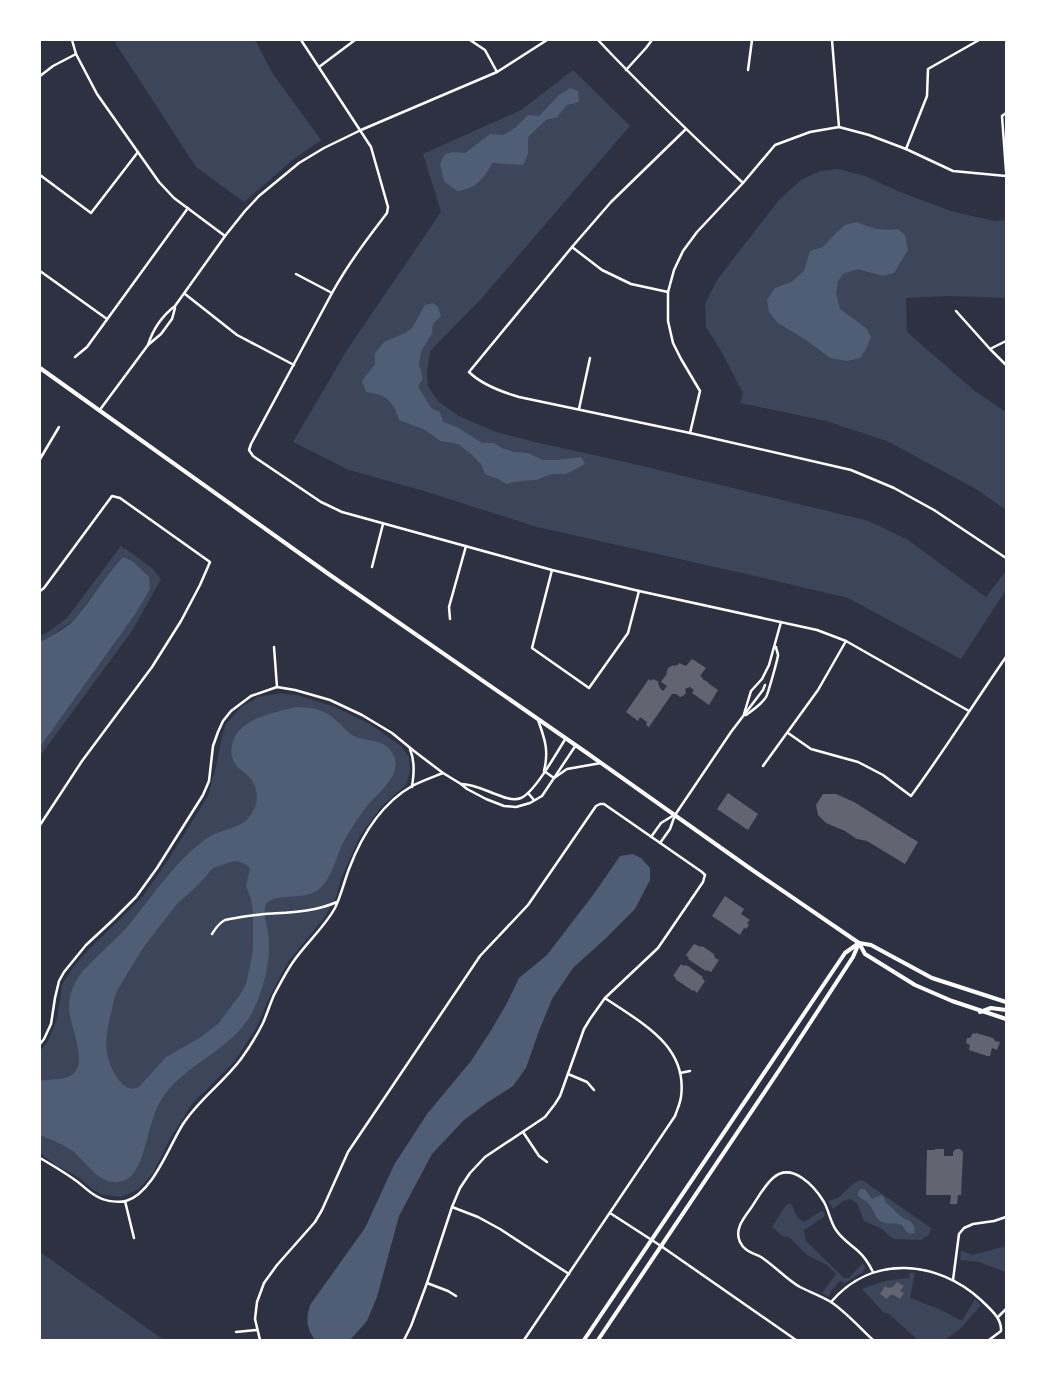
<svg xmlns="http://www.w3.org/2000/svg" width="1046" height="1380" font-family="Inter,sans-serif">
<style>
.green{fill:#3c4559}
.water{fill:#4f5d75;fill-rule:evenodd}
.building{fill:#626471}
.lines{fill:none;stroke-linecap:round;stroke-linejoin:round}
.minor{stroke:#fff;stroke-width:2.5}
.secondary{stroke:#fff;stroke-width:4}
</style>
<rect width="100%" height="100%" fill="#2d3142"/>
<g class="green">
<polygon points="115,40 255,40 273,74 321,140 294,159 244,202 196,167 116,44"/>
<polygon points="573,70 630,126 481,299 430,351 427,372 428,387 439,402 459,416 496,432 539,443 617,460 869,521 908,540 986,597 1006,571 1006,590 961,659 848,598 746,574 537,527 424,491 349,470 293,442 347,350 441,212 423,154 521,110"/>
<polygon points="838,169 865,176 900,192 954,212 995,221 1006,220 1006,298 948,296 906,298 907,332 976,392 1006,412 1006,510 976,489 887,441 826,421 740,403 743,393 720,349 706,327 705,304 717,280 779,200 801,180 820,171"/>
<polygon points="121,546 122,546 123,549 126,549 153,569 161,579 132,631 40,756 40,747 134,616 123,557 114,567 74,620 45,640 40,642 40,636 48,632 67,618"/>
<polygon points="280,693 297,695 335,707 370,724 401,746 409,757 410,771 406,785 382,806 360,836 341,879 336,897 325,917 288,962 268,1000 257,1027 234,1062 192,1104 171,1137 153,1173 139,1189 121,1197 103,1195 92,1189 78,1177 57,1166 40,1153 40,1051 48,1041 57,1019 62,985 73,967 88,950 115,924 143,896 168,860 208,796 217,762 222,736 226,724 241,707 258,697"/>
<polygon points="862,1180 931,1228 929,1235 921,1240 894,1239 888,1235 882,1229 864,1221 857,1203 850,1199 843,1201 833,1209 828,1201 838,1198 854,1183"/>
<polygon points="791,1203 797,1217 804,1222 823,1210 825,1216 804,1230 806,1241 844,1278 849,1278 863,1263 865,1267 863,1272 845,1283 840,1281 831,1291 829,1297 822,1293 836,1274 827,1265 807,1255 789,1237 782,1236 772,1227 786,1205"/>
<polygon points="1006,1246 1006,1271 1005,1272 979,1262 960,1260 961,1250 972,1255"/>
<polygon points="40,1252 164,1340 40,1340"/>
<path d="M 910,1273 L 915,1273 L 910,1298 L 939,1309 L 962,1321 L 975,1299 L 981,1305 L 961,1328 L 945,1340 L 918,1340 L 889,1314 L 884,1313 L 862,1289 C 879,1282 891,1279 909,1278 Z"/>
</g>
<g class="water">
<path d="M 570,88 L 578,91 L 579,102 L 567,105 L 557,117 L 546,120 L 528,137 L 528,154 L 523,165 L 493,163 C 481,180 479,188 457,191 L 444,181 L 440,164 L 445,154 L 453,152 L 465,153 L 490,134 L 503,135 L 515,128 L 528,115 L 539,116 L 559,95 Z"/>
<path d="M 857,222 C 873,229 881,231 898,229 L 905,235 L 908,250 L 894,273 L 883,276 L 858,269 L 843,274 L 838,282 L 836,293 L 840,309 L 866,328 L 871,337 L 865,351 L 860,358 L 847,361 L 830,358 L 809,342 L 778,323 L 769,312 L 767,300 L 775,288 L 791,282 L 804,271 L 810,251 L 823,247 L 836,233 L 845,225 Z"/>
<path d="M 433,303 L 438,307 L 441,316 L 433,324 L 432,333 L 421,352 L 419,364 L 423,379 L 418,386 L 431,408 L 440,412 L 443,422 L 457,427 L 482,443 L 494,443 L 502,448 L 514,452 L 528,453 L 543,460 L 557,460 L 581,457 L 585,464 L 566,474 L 552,474 L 536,480 L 520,481 L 506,484 L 498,479 L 485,474 L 481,464 L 470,453 L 458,444 L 441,441 L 423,429 L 399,420 C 394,401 385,394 366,392 L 362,381 L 375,364 L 375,353 L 384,342 L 405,333 L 412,328 L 425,305 Z"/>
<path d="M 123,557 L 132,561 L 149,577 L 150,589 L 134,616 L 40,747 L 40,642 C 49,638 69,626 75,619 C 92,599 105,576 123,557 Z"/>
<path d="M 297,707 C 313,707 326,710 338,722 C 343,726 347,732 352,735 C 366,743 386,737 394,756 C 402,777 377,793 366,807 C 358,819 348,832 342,845 C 336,858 332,876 322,886 C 318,891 312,894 306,895 C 296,898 267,894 265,907 C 263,919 269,930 269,941 C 270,964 263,990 253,1011 C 233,1050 187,1062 163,1097 C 157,1106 154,1115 151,1125 C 146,1140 141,1176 123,1181 C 99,1188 87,1161 71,1150 C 61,1143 51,1140 40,1135 L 40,1081 C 48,1079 67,1080 73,1074 C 89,1060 68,1024 69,1006 C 69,993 75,981 83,971 C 97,955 114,942 128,926 C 153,896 174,862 206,839 C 222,827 243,831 253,811 C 258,803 258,791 253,782 C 248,773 237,770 233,760 C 231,755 231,750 232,745 C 236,719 275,712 297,707 ZM 234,861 C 241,862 246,863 250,869 L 246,886 L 251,899 L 253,912 L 253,951 L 246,984 L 242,992 L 218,1024 L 201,1037 L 166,1057 L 139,1087 C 130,1091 125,1087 119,1080 C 98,1052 108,1027 115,996 L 118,989 L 143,948 L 176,905 L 199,884 L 213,868 Z"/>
<path d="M 633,854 L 641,858 L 650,868 L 650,880 L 635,909 L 605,939 L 573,968 L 552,999 L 539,1031 L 526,1068 L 513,1086 L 488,1102 L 464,1120 L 432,1154 L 399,1216 L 377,1297 L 367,1321 L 350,1340 L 315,1340 C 306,1327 306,1320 310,1305 L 365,1228 L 394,1165 L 427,1114 L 471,1061 L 490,1032 L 507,1003 L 519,978 L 547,955 L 596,891 L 620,856 Z"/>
<path d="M 860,1189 L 865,1189 L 872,1199 L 882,1195 L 885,1199 L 886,1203 C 892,1206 896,1213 902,1217 C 904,1219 909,1220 910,1221 C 914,1224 915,1228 915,1233 L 909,1234 L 905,1230 L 902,1225 C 895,1222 888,1225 882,1222 C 874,1219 874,1208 868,1203 C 865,1200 861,1198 858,1196 L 858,1192 Z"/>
</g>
<g class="building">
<polygon points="692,659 706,668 700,676 703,678 702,679 708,682 708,683 718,690 709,705 692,693 694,690 690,687 685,689 686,693 683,696 680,697 676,694 672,694 649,727 646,725 647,722 640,717 638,721 626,712 649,679 651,681 653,679 659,682 658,683 660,688 663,691 667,686 661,682 666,675 668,668 673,665 673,666 678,665 679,663 686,666"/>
<polygon points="728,793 758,814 748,830 717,809"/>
<polygon points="823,794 836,794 854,802 918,842 905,864 867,841 857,839 845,831 826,823 818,815 816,805"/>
<polygon points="725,896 744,909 741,914 750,920 747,923 749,925 746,929 744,928 740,935 712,916"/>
<polygon points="694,944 701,947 702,946 714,954 715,958 719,960 711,972 707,970 706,971 688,959 689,958 686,955"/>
<polygon points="681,964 684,966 684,965 688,966 700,975 703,977 702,978 705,981 697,993 694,990 693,991 675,979 676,978 673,976"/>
<polygon points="973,1033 976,1034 976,1033 993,1038 995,1041 1000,1042 997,1050 992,1048 990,1056 987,1056 969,1050 970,1045 966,1043 967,1038 970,1038"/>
<polygon points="935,1149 944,1149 944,1156 953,1156 953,1152 956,1149 960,1149 963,1152 961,1195 958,1195 957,1204 950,1204 951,1195 926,1195 927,1150 935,1150"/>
<polygon points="897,1282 904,1286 900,1291 904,1293 900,1299 894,1295 890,1295 887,1299 880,1294 885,1286 888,1288 893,1287"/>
</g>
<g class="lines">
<g class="minor">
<polyline points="72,40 76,54 97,94 159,182 174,198 225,236"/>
<path d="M 301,40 L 371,147 L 388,207 L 387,213 C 367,239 348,264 332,293 L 251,444 L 249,450 L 253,456 L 321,502 L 342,512 L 552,570 L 639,591 L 817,630 L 846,641 L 969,711"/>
<polyline points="470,40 485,50 497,72"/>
<path d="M 598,40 C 644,89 693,136 743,183"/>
<polyline points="832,40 839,127"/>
<polyline points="319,67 355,40"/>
<polyline points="626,70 646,48 652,40"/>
<polyline points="748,70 752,40"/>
<polyline points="40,76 53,66 76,54"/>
<polyline points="1006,113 1002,116 1006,171"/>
<path d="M 686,129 L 611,202 L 572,247 L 469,372 C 482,385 502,392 519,397 L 690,433 L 851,470 L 894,488 L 934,510 L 1006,558"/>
<polyline points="906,149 927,96 928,69 979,40"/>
<polyline points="40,175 91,213 138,152"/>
<polyline points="572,247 602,270 631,284 668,292"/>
<polyline points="40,271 107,319"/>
<polyline points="296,274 332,293"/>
<polyline points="185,294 237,335 294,365"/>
<polyline points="956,311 990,349 1006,365"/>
<path d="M 148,345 C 153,329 162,316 175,306 L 225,236 L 245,211 L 259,196 L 299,163 L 324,148 L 361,130 L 497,72 L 547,40"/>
<polyline points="990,349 1006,341"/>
<polyline points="75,357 87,347 188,208"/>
<polyline points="579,409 590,358"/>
<polyline points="99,411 148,345 161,334 172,319 175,308"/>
<polyline points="690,433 700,391 681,359 673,343 668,321 668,292 674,270 683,251 697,232 743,183 775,145 810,132 839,127 869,135 906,149 953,171 1006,176"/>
<polyline points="40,459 59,427"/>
<polyline points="372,567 383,524"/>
<polyline points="552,570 532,648 589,688 628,633 639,591"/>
<polyline points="40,591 44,588 112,496 120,498 210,562 200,585 181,621 152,667 82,761 40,825"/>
<polyline points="450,619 449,607 466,546"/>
<polyline points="274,647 277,687"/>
<polyline points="744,714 751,691 762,679 769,665 781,622"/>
<path d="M 746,715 C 753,710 762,704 766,697 C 768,694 778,658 778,655 C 778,653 776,649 776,647"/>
<path d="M 538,720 C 545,739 549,751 544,771 L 554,778 L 567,769 L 601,763"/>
<path d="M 788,733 L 811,749 L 858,762 L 883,775 L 911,796 C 944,751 974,703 1006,657"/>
<path d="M 410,749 C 415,762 414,773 412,787"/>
<polyline points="763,766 818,690 846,641"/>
<path d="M 461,784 C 474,784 486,791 498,795 C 505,798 514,801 521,798 C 535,792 557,752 566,738"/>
<polyline points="528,793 534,800"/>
<polyline points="651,837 661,823 674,815"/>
<polyline points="660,843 670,829 675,815 731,732 763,690 765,685"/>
<path d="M 212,934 C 215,929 219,923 225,920 C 229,919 236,918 241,917 C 273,911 305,916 337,902"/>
<polyline points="40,1044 44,1039 51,1024 55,998 59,981 64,972 86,945 114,919 136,897 157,868 203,795 209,781 213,746 218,732 223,721 231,711 251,696 277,687 295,690 330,700 362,715 392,733 414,751 443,773 461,784 467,789 486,799 504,806 516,807 530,803 542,796 576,745"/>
<polyline points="680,1073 690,1071"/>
<polyline points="568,1074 587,1082 594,1090"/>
<polyline points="523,1132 539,1156 547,1162"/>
<path d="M 40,1158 C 52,1165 64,1172 75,1180 C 84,1186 90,1194 100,1198 C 106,1201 119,1203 126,1201 C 153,1193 169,1146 183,1124 C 199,1099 224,1082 241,1059 C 249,1048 257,1035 263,1023 C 267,1014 270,1004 274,995 C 280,984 286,972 293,962 C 306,943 324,928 335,908 C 341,896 344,882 349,869 C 361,837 381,804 412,786 C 422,781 433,777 443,773"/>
<polyline points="125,1201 134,1238"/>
<polyline points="452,1207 478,1217 500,1229 569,1274"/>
<polyline points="610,1213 661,1246 796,1340"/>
<path d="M 873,1272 C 869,1264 865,1257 858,1251 C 850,1244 842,1239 836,1230 C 830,1221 829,1211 824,1202 C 815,1187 792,1161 773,1178 C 764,1186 758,1198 751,1208 C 744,1218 734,1229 740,1242 C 744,1251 753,1253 761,1257 C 775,1266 786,1279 800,1287 C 810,1292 821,1296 831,1302 C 846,1312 860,1328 873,1340"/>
<polyline points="953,1280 959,1234 964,1228 973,1224 994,1221 1006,1217"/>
<polyline points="427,1283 448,1291 456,1296"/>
<path d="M 831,1302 C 872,1254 937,1260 981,1300 C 990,1309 1002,1318 1001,1331 L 989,1340"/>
<polyline points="998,1317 1006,1309"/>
<polyline points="236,1332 257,1330"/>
<polyline points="260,1340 255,1319 257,1302 264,1283 277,1265 315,1222 322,1210 348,1152 480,956 528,905 596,806 600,804 604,804 702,872 705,875 703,882 658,948 605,998 590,1019 584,1029 560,1096 555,1104 545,1117 485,1157 470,1173 460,1188 452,1207 427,1283 411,1326 404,1340"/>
<path d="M 524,1340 L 675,1116 C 677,1110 680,1104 681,1097 C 688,1045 641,1023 605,998"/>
</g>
<g class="secondary">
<polyline points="40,368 330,575 587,753 748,867 859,943 871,945 932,978 1006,1002"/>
<polyline points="859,943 865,954 915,985 952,1001 1006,1019"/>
<polyline points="980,1012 991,1008 1006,1010"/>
<polyline points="584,1340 845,953 859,943"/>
<polyline points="598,1340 780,1069 853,957 859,943"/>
</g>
</g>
<rect width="1046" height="1380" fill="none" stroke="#ffffff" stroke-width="82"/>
</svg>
